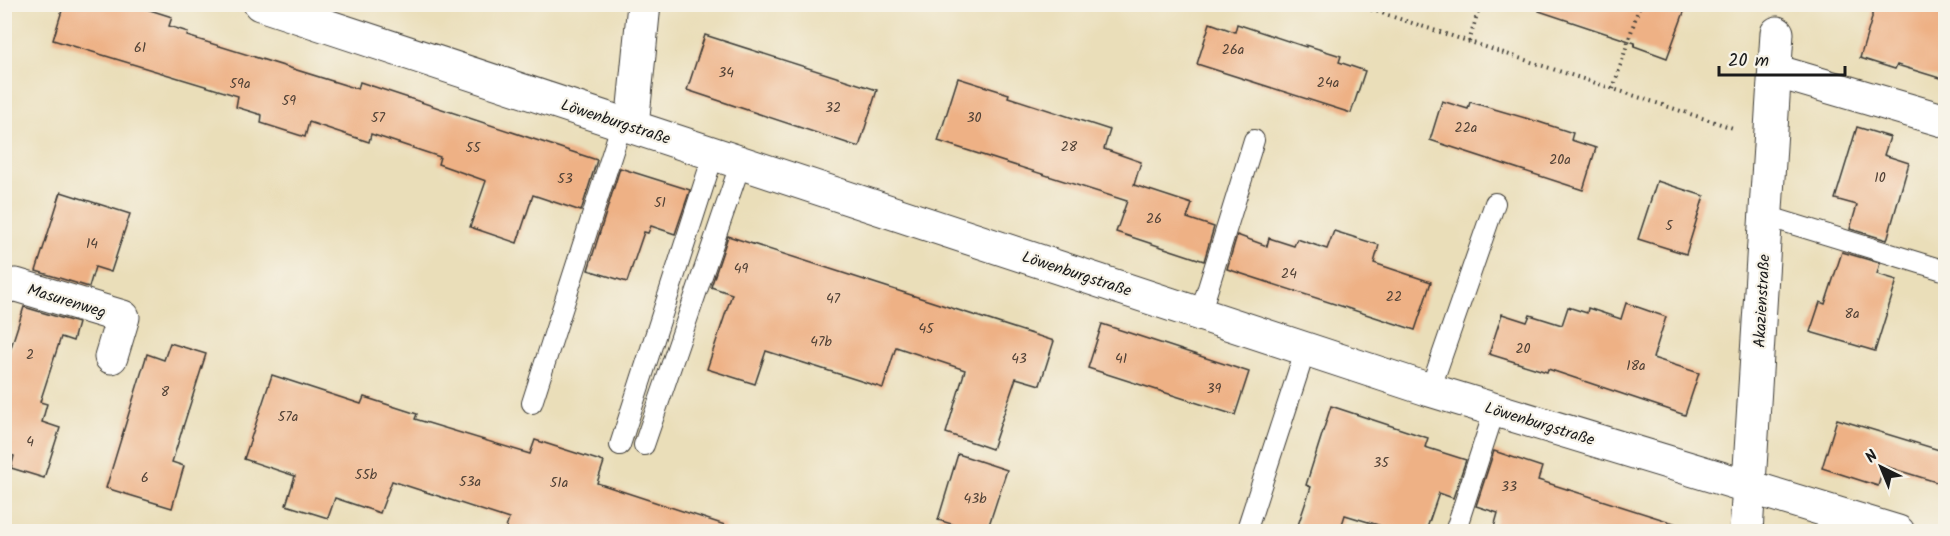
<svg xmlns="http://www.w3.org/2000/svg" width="1950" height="536" font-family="Kalam,sans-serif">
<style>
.building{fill:#eeb185}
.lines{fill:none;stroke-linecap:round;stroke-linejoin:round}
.lane-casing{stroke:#3b3934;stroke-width:22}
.street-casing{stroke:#3b3934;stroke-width:35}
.path{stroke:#3b3934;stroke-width:4;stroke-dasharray:1.5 4.5;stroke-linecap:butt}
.lane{stroke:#fff;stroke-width:20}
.street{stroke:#fff;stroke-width:33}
.labels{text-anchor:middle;stroke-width:4.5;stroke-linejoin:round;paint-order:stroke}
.number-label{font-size:14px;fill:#504136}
.street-label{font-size:16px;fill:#1c1c1c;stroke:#f7f3e8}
</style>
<rect width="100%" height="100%" fill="#f7f3e8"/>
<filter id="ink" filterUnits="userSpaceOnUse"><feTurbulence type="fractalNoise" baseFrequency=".0167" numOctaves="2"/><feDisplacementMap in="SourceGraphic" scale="12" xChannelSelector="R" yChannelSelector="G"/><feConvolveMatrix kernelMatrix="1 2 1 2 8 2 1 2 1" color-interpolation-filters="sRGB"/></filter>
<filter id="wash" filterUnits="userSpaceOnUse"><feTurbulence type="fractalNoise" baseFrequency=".008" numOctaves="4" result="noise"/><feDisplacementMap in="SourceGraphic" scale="24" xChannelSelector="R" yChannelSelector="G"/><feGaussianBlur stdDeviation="1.35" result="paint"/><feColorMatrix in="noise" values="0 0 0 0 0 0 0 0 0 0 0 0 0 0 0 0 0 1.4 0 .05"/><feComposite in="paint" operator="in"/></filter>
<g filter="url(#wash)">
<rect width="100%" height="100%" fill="#eadeb9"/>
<g id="blocks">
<g class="building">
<polygon points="64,4 131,4 172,17 169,26 188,32 187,36 358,89 360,82 597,160 581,211 533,195 517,243 470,227 486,181 438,164 440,157 371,134 369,142 309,122 305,137 261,123 262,115 236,107 238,96 53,40"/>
<polygon points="1540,4 1687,4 1667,58 1634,46 1635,43 1539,11"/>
<polygon points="1872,4 1946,4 1946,80 1897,65 1895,69 1860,58 1872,18"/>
<polygon points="1210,23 1235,32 1237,24 1306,47 1306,45 1341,56 1339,62 1365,71 1351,113 1197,64"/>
<polygon points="705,35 877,90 859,147 687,90"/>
<polygon points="958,78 1009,94 1008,97 1110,130 1104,149 1141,162 1134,185 1192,204 1187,218 1214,227 1204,261 1116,232 1127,201 938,141"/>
<polygon points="1442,101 1468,109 1470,102 1539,122 1573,133 1571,140 1596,148 1583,190 1430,140"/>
<polygon points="1857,127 1890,137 1884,155 1909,163 1887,240 1850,229 1857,205 1835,199"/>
<polygon points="620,168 690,190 675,234 651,226 648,233 644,232 627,282 588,270"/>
<polygon points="1657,181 1704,196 1686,254 1638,239"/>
<polygon points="61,192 130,214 111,272 95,267 89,287 36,271"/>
<polygon points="1334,231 1379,245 1374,263 1431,282 1415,330 1227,269 1237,235 1267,246 1269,238 1294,246 1297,239 1327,249"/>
<polygon points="728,236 1054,341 1040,385 1016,378 992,449 946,433 965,370 896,347 883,388 766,351 755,384 707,369 732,294 711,287"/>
<polygon points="1842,252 1880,263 1877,274 1897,280 1875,351 1810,332 1820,302 1825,304"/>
<polygon points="1626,303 1666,317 1653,358 1699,373 1685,415 1548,369 1547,372 1489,354 1502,314 1527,322 1530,315 1562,325 1568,307 1587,313 1588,308 1621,319"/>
<polygon points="24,307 78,323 73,341 61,337 40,402 47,404 42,422 60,428 44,478 11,468 14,456 4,453 4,369"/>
<polygon points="1102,324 1249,372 1235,415 1088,368"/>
<polygon points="170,343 206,354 172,462 184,466 172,508 106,488 147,354 164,360"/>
<polygon points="272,375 361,404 364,397 417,414 415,419 530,454 535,440 604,462 597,483 725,525 724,531 505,531 509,519 392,481 380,513 335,498 328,518 286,505 295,476 244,459"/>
<polygon points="1331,406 1428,438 1425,447 1466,460 1453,498 1439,493 1426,531 1398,531 1345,515 1340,531 1296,531 1311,487 1306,485"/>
<polygon points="1837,419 1946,452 1946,485 1884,466 1878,486 1822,468"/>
<polygon points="1494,451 1542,467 1538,480 1677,524 1676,531 1493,531 1498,513 1476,506"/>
<polygon points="958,454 1007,470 987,531 975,531 938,520"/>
</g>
</g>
</g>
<g filter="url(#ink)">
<use href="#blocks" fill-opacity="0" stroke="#3b3934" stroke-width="1.5"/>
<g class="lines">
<defs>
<g id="lane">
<polyline points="1766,216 1946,271"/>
<polyline points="1200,314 1254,140"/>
<polyline points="1430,390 1495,203"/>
<polyline points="532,403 622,123"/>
<polyline points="620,445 714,153"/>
<polyline points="644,445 741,162"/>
<polyline points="1246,532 1306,348"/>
<polyline points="1455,532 1495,409"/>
</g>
<g id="street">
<polyline points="260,4 1430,390 1898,532"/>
<polyline points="1775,71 1946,121"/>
<polyline points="632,126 644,4"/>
<polyline points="4,286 16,285 123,317 111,357"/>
<polyline points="1746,532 1777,33"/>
</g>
</defs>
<use href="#lane" class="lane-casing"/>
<use href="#street" class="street-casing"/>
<g class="path">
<polyline points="1354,4 1733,128"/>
<polyline points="1469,42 1480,4"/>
<polyline points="1613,89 1640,4"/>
</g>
<use href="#lane" class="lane"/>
<use href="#street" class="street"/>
</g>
</g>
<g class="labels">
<g class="number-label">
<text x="140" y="52">61</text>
<text x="1233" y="54">26a</text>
<text x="726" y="77">34</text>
<text x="1328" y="87">24a</text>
<text x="240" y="88">59a</text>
<text x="289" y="105">59</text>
<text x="833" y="112">32</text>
<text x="378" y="122">57</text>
<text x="974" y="122">30</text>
<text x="1466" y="132">22a</text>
<text x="1069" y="151">28</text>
<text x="473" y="152">55</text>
<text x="1560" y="164">20a</text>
<text x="1880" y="182">10</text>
<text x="565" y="183">53</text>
<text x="660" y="207">51</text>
<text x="1154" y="223">26</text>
<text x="1669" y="230">5</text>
<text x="92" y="248">14</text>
<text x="741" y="273">49</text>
<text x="1289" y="278">24</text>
<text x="1394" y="301">22</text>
<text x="833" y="303">47</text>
<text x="1852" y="318">8a</text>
<text x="926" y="333">45</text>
<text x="821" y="346">47b</text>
<text x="1523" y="353">20</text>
<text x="30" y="359">2</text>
<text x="1019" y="363">43</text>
<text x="1121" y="363">41</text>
<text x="1636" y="370">18a</text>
<text x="1214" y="393">39</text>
<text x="165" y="396">8</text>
<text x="288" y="421">57a</text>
<text x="30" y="446">4</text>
<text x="1381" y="467">35</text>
<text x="366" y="479">55b</text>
<text x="145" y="482">6</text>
<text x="470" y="486">53a</text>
<text x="559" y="487">51a</text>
<text x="1509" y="491">33</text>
<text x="975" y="503">43b</text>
</g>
<g class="street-label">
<text transform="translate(616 121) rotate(18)" y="6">Löwenburgstraße</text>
<text transform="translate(1077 273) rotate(18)" y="6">Löwenburgstraße</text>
<text transform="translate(67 300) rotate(17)" y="6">Masurenweg</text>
<text transform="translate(1761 301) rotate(-87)" y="6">Akazienstraße</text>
<text transform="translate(1540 423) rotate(17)" y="6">Löwenburgstraße</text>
</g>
</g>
<rect width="1950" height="536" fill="none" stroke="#f7f3e8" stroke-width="24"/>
<g transform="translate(1881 467) rotate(317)" stroke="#f7f3e8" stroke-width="4.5" paint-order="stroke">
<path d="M0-4.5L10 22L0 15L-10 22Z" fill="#1c1c1c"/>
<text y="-9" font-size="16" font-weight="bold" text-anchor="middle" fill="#1c1c1c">N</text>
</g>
<path d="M1719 66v9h126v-9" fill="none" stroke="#1c1c1c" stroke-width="3"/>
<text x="1728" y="66" font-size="18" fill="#1c1c1c" stroke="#f7f3e8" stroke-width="4.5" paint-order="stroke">20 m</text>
</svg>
